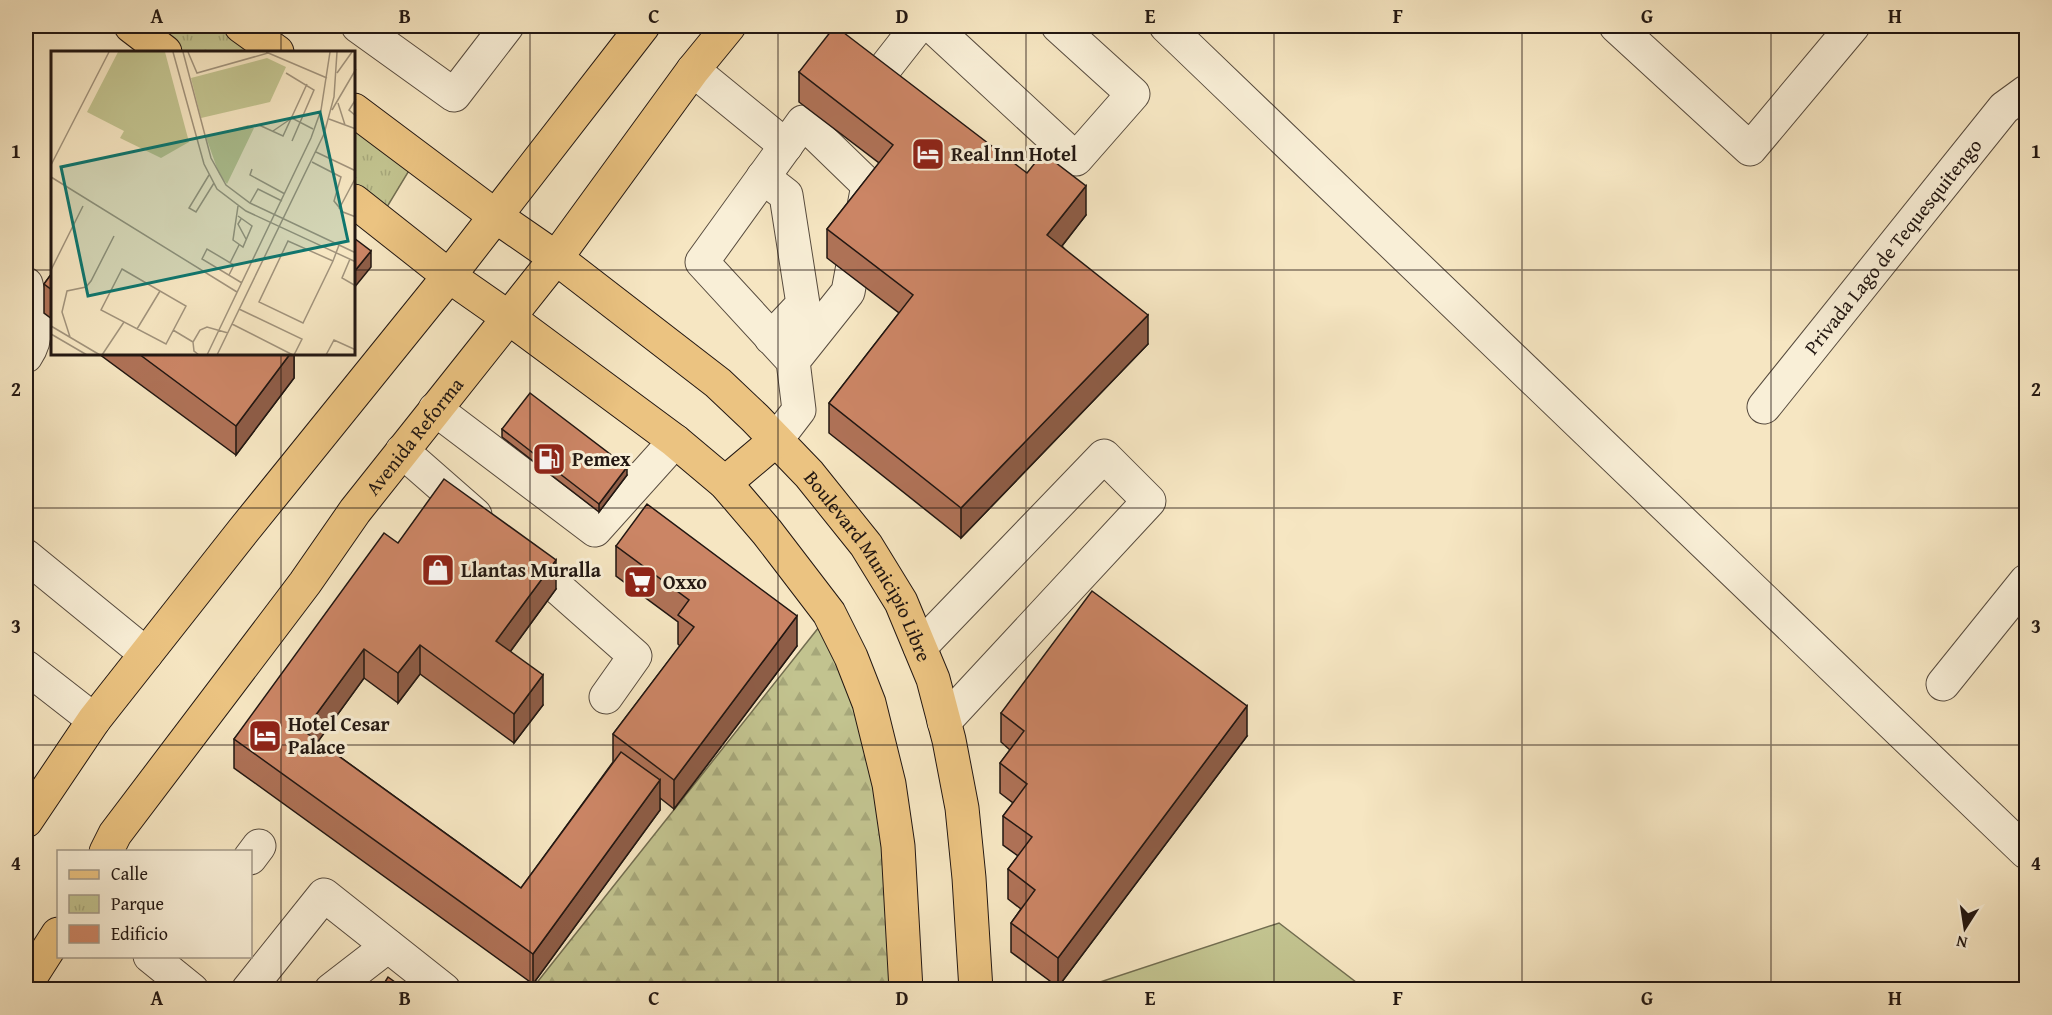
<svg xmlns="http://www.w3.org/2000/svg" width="2052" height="1015" font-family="'Gentium Book Plus',serif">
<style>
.grass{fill:#c2c38f;stroke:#726d50;stroke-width:1.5}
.forest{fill:url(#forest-firs);stroke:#726d50;stroke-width:1.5}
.park{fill:url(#park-tufts);stroke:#726d50;stroke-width:1.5}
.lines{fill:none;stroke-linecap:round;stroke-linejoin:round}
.minor-casing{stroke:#574b3e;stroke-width:35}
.major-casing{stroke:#221712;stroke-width:35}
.minor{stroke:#f9efd7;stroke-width:33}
.major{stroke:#ebc381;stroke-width:33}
.wall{fill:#af7257;stroke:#221712;stroke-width:1.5}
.shaded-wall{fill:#8e5d47;stroke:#221712;stroke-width:1.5}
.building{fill:#cb8565;stroke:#221712;stroke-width:1.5}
.grid{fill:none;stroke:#221712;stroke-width:1.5;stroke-opacity:0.55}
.labels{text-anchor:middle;stroke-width:6;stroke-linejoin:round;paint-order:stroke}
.poi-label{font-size:20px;font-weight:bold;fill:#221712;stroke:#f9efd7;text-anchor:start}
.street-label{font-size:20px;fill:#221712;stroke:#f9efd7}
.inset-road{fill:none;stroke:#a1937c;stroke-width:1.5}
.view{fill:#0f766e;fill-opacity:0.15;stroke:#0f766e;stroke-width:3}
.inset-edge{fill:none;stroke:#221712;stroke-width:3}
.neatline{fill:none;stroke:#221712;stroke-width:2}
.grid-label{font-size:20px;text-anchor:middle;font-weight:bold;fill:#221712}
</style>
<defs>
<pattern id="forest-firs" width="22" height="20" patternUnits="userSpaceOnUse" patternTransform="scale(1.5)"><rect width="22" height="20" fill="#c2c38f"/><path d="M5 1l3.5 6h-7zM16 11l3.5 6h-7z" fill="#a6a77a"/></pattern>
<pattern id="park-tufts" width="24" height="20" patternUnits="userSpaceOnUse" patternTransform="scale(1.5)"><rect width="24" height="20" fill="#c2c38f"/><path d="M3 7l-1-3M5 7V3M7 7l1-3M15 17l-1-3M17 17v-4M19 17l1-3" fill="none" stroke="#a6a77a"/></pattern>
</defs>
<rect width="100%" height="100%" fill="#f6e6c2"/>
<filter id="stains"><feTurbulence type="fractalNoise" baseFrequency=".00333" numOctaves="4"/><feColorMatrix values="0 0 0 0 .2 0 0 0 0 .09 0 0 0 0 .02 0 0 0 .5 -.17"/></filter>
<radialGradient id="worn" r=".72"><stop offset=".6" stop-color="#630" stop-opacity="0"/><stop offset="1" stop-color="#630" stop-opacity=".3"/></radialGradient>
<polygon class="grass" points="1279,923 1365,989 1079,989"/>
<polygon class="forest" points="823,622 865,713 901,989 531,990"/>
<g class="park">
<polygon points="142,26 220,26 256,52 177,52"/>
<polygon points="354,127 410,169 384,212 354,188"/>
</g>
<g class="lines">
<defs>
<g id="minor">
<polyline points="358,26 454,95 507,26"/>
<polyline points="932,26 1076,159 1133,94 1058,26"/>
<polyline points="1166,26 2026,852"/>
<polyline points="1616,26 1750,149 1853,26"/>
<polyline points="693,70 786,146"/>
<polyline points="860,100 918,26"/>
<polyline points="763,177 786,195 803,304 771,338"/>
<path d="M 26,284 C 32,309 42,333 26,356"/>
<path id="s1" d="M 1764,407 L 2004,108 L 2026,92"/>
<polyline points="435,409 595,530 675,441"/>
<polyline points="776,440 799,410 793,361 702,262 803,122 868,185 848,292 793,361"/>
<polyline points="402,451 475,515"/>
<polyline points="26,556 146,654"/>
<polyline points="523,557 635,656 606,697"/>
<polyline points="920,647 1104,456 1149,501 944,722"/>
<polyline points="26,667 94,720"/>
<polyline points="1943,684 2026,581"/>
<polyline points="250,858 259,846"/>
<polyline points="150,956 192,990"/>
<polyline points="248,990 324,895 444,990"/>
<polyline points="331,990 388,946"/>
</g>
<g id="major">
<polyline points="131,26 165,52"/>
<polyline points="241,26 277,52"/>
<path id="s2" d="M 354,110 L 494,215 L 556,258 L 718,383 L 755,418 L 809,474 L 866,545 L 901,602 L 933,679 L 949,740 L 962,808 L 969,878 L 976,990"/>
<polyline points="354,201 449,276 509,318 675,441 725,483 767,532 829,613 851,657 869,703 889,784 898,846 906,990"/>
<polyline points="725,483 776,440"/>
<polyline points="26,821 94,720 243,531 449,276 643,26"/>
<path id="s3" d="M 106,852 L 115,834 L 305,583 L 355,511 L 556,258 L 693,70 L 729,26"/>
<polyline points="26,984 58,934"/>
</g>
</defs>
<use href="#minor" class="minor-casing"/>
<use href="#major" class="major-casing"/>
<use href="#minor" class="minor"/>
<use href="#major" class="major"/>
</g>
<g class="wall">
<polygon points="799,72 1027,173 1086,215 1062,246 1148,344 961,538 829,433 829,403 899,313 827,258 827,229 879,163 799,102"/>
<polygon points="52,273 52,319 44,313 44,284"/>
<polygon points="99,354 294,354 294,378 236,455"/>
<polygon points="502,429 627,475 599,512 502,437"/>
<polygon points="398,543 556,589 510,652 543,705 514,743 420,674 398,703 364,678 318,741 521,888 613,762 613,734 680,646 678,644 678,622 616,576 616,546 797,646 674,809 660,798 660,810 533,984 234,768 234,739"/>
<polygon points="1001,713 1247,736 1058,987 1011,952 1011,923 1021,909 1008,899 1008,869 1018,856 1003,845 1003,816 1013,803 1000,793 1000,763 1010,750 1001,742"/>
</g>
<g class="shaded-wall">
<polygon points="1086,186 1086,215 1047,265 1047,235"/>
<polygon points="371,251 371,267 354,288 354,272"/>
<polygon points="1148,315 1148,344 961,538 961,508"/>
<polygon points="290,354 294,354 294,378 236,455 236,426"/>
<polygon points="627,467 627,475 599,512 599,504"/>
<polygon points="556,560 556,589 496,671 496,641"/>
<polygon points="797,616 797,646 674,809 674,780"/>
<polygon points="420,645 420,674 398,703 398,673"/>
<polygon points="364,649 364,678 304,761 304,731"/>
<polygon points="543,675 543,705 514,743 514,714"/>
<polygon points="1247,706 1247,736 1058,987 1058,958"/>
<polygon points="660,780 660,810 533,984 533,954"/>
</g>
<g class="building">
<polygon points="835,26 1027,173 1043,153 1086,186 1047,235 1148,315 961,508 829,403 913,295 827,229 893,145 799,72"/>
<polygon points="354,238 371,251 354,272"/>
<polygon points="52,273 52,290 44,284"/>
<polygon points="139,354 290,354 236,426"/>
<polygon points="530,393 627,467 599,504 502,429"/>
<polygon points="444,479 556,560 496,641 543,675 514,714 420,645 398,673 364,649 304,731 521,888 621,752 660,780 533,954 234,739 384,533 398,543"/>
<polygon points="647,504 797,616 674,780 613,734 694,627 678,615 689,600 616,546"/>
<polygon points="1092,591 1247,706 1058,958 1011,923 1035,890 1008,869 1032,837 1003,816 1027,784 1000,763 1024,731 1001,713"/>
<polygon points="388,977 406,990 380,990"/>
</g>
<path class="grid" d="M 281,26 L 281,52M 530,26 L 530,990M 778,26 L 778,990M 1026,26 L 1026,990M 1274,26 L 1274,990M 1522,26 L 1522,990M 1771,26 L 1771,990M 26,270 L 52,270M 354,270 L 2026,270M 281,354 L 281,990M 26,508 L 2026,508M 26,745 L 2026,745"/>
<defs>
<symbol id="hotel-square" viewBox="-11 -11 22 22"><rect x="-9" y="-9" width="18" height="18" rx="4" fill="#8f2418" stroke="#f9efd7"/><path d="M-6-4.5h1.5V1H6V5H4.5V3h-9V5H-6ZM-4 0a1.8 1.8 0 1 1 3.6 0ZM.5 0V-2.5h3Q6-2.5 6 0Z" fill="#fff"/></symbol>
<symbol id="fuel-square" viewBox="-11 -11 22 22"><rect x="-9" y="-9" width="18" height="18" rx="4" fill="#8f2418" stroke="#f9efd7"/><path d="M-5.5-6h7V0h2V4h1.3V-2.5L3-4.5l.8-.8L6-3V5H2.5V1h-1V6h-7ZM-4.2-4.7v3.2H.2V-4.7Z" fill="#fff"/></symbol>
<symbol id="shop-square" viewBox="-11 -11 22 22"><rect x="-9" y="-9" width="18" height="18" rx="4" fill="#8f2418" stroke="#f9efd7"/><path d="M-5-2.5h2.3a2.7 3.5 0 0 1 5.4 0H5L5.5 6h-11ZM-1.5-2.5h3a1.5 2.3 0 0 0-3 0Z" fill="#fff"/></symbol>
<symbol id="supermarket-square" viewBox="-11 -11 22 22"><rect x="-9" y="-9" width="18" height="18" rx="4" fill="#8f2418" stroke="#f9efd7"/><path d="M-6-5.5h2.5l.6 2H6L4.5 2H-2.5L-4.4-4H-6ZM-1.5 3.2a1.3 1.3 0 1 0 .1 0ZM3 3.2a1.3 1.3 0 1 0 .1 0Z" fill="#fff"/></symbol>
</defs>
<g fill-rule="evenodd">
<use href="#hotel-square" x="909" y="135" width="38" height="38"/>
<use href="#fuel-square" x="530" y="440" width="38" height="38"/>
<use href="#shop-square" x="419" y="551" width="38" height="38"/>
<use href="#supermarket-square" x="621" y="563" width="38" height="38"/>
<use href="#hotel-square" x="246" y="717" width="38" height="38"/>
</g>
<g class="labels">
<g class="poi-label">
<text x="951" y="161">Real Inn Hotel</text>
<text x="572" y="466">Pemex</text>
<text x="461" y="577">Llantas Muralla</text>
<text x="663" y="589">Oxxo</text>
<text x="288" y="731">Hotel Cesar<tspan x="288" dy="23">Palace</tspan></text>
</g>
<g class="street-label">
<text dy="7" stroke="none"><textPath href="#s1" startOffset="206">Privada Lago de Tequesquitengo</textPath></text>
<text dy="7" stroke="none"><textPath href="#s3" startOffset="518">Avenida Reforma</textPath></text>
<text dy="7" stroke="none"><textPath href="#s2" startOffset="694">Boulevard Municipio Libre</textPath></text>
</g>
</g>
<g transform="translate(51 51)">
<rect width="304" height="304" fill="#f6e6c2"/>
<path d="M 67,1 L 114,1 L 138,91 L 110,107 L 69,87 L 73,80 L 36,61 Z" fill="#c2c38f"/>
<path d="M 216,7 L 235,16 L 219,51 L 150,67 L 140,27 ZM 197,74 L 203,77 L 176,133 L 168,123 L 155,86 Z" fill="#c2c38f"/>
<path class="inset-road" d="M 122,1 L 153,113 L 166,138 L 195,160 L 305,211M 132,1 L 160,107 L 175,134 L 199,152 L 305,202M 137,1 L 146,22 L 217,2M 215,1 L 276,27M 235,22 L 263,39 L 241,90M 286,22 L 301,1M 305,48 L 298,59 L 305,65M 287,52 L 294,74M 281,59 L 305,18M 278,68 L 305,78M 208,74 L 232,85 L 256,33M 222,80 L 241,67 L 262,78M 265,101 L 305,120M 261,111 L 290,126 L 283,150 L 292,161 L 305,166M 0,114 L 58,1M 201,118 L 199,124 L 234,143M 158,124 L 138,157 L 145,161 L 163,132M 0,126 L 186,241M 199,152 L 207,138 L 231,150M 187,155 L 182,189 L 192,196 L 201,175 L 187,165M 288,158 L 305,126M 190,168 L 187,173 L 195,188M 299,208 L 291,227 L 305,235M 282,210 L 237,190 L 208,251 L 252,272 L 282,210 L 288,194M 179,212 L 188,194M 71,218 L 135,255 L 115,293 L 50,259 ZM 0,219 L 32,155M 178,224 L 183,214 L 156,198 L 151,208 L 191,232M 188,258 L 251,288 L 243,304M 181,273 L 242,304M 0,275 L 49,304M 86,278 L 109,240M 122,279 L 142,291M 0,283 L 36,304M 19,286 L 11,261 L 16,240 L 35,236 L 40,230 L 63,185M 51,304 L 73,271M 148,304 L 143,300 L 142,291 L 149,279 L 156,276 L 177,282M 156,304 L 260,87 L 270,59 L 279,1M 166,304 L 273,83 L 283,46 L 286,1M 275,304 L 283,289 L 305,299"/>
<path class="view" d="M 269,61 L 297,190 L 37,245 L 10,116 Z"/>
<rect width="304" height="304" class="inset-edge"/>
</g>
<rect width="2052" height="1015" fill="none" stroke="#f6e6c2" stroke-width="66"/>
<rect x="57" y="850" width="195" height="108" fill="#f9efd7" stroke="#a39988" stroke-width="1.5"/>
<rect x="69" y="870" width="30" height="9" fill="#ebc381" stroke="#a39988" stroke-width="1.5"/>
<text x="111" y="880" font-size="18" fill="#221712">Calle</text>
<rect x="69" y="895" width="30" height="18" fill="url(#park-tufts)" stroke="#a39988" stroke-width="1.5"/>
<text x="111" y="910" font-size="18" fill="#221712">Parque</text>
<rect x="69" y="925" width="30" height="18" fill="#cb8565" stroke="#a39988" stroke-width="1.5"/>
<text x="111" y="940" font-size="18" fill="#221712">Edificio</text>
<g transform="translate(1965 928) rotate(192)" stroke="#f9efd7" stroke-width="4.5" paint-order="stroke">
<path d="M0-4.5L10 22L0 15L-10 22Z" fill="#221712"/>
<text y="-9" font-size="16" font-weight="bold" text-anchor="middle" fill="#221712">N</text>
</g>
<rect x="33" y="33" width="1986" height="949" class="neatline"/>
<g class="grid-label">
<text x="157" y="23">A</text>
<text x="405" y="23">B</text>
<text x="654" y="23">C</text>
<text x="902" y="23">D</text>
<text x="1150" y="23">E</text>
<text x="1398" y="23">F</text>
<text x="1647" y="23">G</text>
<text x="1895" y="23">H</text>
<text x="16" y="158">1</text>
<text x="2036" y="158">1</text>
<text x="16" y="396">2</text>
<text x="2036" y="396">2</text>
<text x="16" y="633">3</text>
<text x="2036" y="633">3</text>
<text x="16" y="870">4</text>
<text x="2036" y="870">4</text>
<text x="157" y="1005">A</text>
<text x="405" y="1005">B</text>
<text x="654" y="1005">C</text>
<text x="902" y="1005">D</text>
<text x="1150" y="1005">E</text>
<text x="1398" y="1005">F</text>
<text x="1647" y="1005">G</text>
<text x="1895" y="1005">H</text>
</g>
<rect width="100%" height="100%" filter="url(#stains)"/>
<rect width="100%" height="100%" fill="url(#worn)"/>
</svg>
